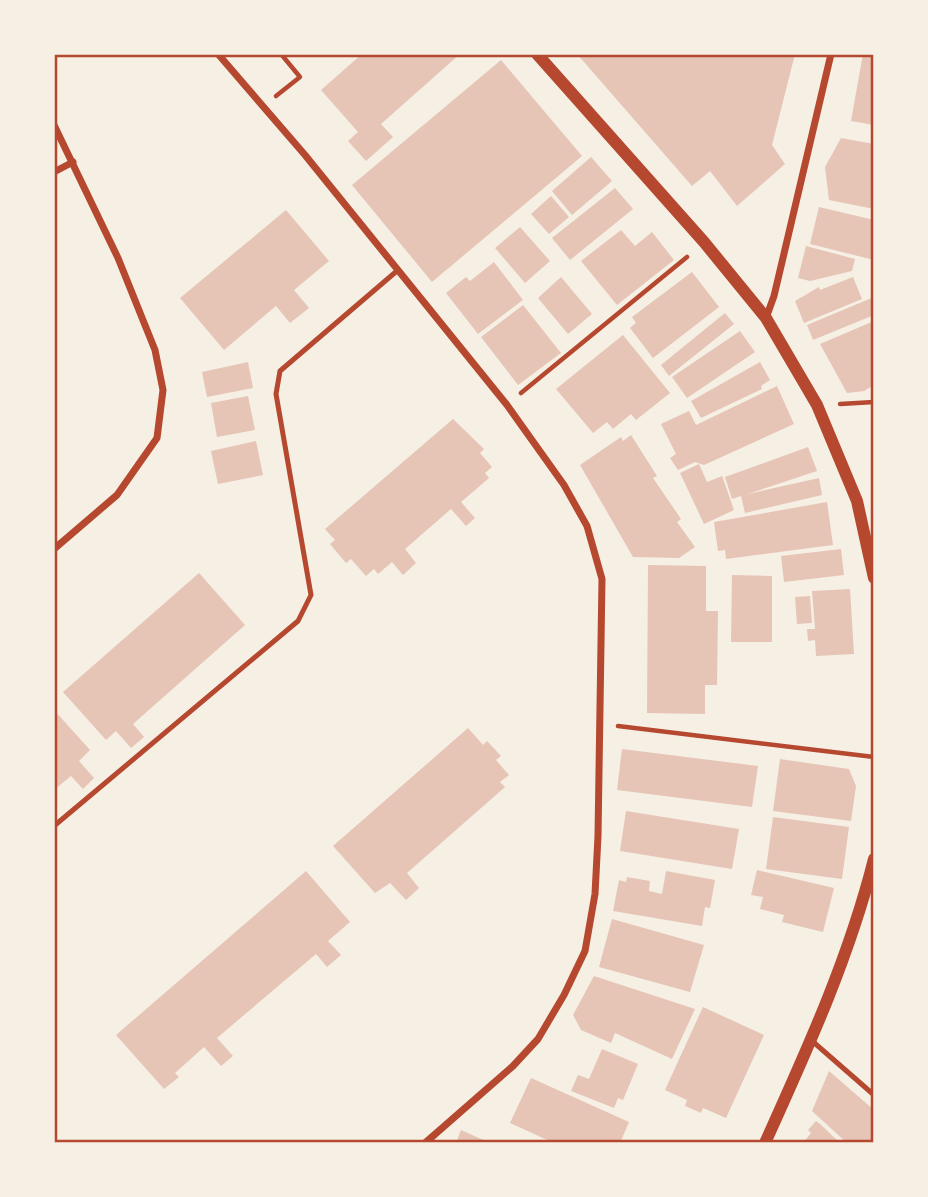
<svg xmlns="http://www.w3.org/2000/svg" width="928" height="1197" font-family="'Source Serif 4',serif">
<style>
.building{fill:#e6c5b7}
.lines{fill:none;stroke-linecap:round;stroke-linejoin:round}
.path{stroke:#b5482f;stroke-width:4.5}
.service{stroke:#b5482f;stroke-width:5}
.minor{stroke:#b5482f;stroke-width:7}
.tertiary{stroke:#b5482f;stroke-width:12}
.neatline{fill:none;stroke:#b5482f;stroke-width:2.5}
</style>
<rect width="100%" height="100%" fill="#f6efe4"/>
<g class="building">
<polygon points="362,54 460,54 381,124 393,137 366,161 348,141 358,132 321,90"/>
<polygon points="577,54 795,54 772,145 785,164 737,206 710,171 692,186"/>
<polygon points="863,54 874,54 874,125 851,121"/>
<polygon points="501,60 582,156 432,282 352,185"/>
<polygon points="841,138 874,144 874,209 829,200 825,167"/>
<polygon points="591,157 612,181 572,215 552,191"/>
<polygon points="615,188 633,209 570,260 552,238"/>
<polygon points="551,196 569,217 549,234 531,214"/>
<polygon points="819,207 874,220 874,260 810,244"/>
<polygon points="286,210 329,261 294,290 309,308 290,323 276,306 224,350 180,298"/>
<polygon points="520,227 550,261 525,283 495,248"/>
<polygon points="621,230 635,246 652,232 674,260 617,305 581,261"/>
<polygon points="806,246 855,259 852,271 810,281 798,278"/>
<polygon points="494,262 523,300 478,334 446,293 466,277 470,281"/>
<polygon points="692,272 719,307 653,358 630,328 636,323 632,317"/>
<polygon points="561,277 592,314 568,334 538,298"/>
<polygon points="853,277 862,299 804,323 795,301 819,287 820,290"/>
<polygon points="874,297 874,315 813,340 807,325"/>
<polygon points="523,305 561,353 518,385 481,337"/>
<polygon points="725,313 734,324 669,376 661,365"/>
<polygon points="874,321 874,385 864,391 847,393 820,344"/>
<polygon points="740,331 755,352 687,398 672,377"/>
<polygon points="623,335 670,393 636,420 631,414 613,429 607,422 593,433 556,389"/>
<polygon points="248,362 253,388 207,397 202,372"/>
<polygon points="760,362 770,380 761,386 762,389 701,418 691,401"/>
<polygon points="777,386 794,424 704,465 695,462 678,470 670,458 676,454 661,424 689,411 696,425"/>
<polygon points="248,396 255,430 217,437 211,403"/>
<polygon points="453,419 484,449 480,453 492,467 485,473 489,478 461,502 475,518 466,526 451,509 405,549 416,563 403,575 392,562 378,574 374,569 366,576 351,559 346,563 330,544 335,540 325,529"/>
<polygon points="631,435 657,476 653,478 681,519 677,522 695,547 679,558 633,557 580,465 621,437 623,441"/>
<polygon points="256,441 263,475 218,484 211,451"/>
<polygon points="808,447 817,471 748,494 819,478 822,495 745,513 741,496 732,499 725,477"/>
<polygon points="699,464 707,482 722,476 734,510 704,524 680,473"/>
<polygon points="827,502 833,545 726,559 725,550 718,551 714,522"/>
<polygon points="841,549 844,575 784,582 781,556"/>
<polygon points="648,565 706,566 706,611 718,611 717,685 705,685 705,714 647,713"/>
<polygon points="199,573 245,625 133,724 144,737 131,748 116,731 106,740 63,692"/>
<polygon points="732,575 772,576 772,642 731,642"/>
<polygon points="850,589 854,654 816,656 815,640 808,641 807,629 815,629 812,591"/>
<polygon points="810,596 812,623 797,624 795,597"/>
<polygon points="54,710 90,750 79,761 94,778 83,789 71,776 54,790"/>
<polygon points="468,728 483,745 487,741 501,756 496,760 509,775 500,782 505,787 407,873 419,888 406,900 390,883 375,893 333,846"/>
<polygon points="622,749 758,766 752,807 617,790"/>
<polygon points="780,759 849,769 856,786 851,821 773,811"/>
<polygon points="626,811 739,829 732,869 620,851"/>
<polygon points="773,817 849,827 842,879 766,869"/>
<polygon points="757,870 834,888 823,932 782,922 784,915 760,909 763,897 751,895"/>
<polygon points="306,871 350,922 328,941 341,955 327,967 316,954 217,1038 233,1056 221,1066 204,1047 175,1073 179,1077 164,1089 116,1035"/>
<polygon points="666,871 715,880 710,908 705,907 702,926 613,911 619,880 626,882 627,877 650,881 649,891 662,894"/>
<polygon points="612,919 704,945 690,992 599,967"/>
<polygon points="594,976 695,1009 672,1059 615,1033 611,1043 581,1030 573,1015"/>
<polygon points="703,1007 764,1035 726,1118 703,1108 701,1113 685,1106 687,1100 665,1090"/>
<polygon points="602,1049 638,1064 623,1100 618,1098 614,1108 571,1091 578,1075 589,1079"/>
<polygon points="829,1071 874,1110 874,1143 847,1143 812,1111"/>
<polygon points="531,1078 629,1122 620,1143 554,1143 510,1123"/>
<polygon points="816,1121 820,1124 840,1143 803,1143 811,1133 808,1130"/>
<polygon points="461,1130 490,1143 456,1143"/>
</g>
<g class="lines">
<g class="path">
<polyline points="276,96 300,77 281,54"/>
<polyline points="521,393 687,257"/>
<polyline points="840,404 874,402"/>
<polyline points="54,502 55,502"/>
<polyline points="618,726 874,757"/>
</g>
<g class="service">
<polyline points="54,826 298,621 311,595 276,394 280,371 398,270"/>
<polyline points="811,1040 874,1095"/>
</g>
<g class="minor">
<polyline points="218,54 305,155 507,405 564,485 587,526 602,579 598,836 595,894 585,951 564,995 538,1039 513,1066 425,1143"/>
<polyline points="54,125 118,258 155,350 163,390 157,438 117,495 54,549"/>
<polyline points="54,172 73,162"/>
<polyline points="766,318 774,296 831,54"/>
</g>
<g class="tertiary">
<polyline points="537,54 704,242 766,318 817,405 857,501 874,578"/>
<path d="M 765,1143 C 807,1050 849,958 874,859"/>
</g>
</g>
<rect width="928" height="1197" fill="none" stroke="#f6efe4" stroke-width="112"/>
<rect x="56" y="56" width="816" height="1085" class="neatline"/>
</svg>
